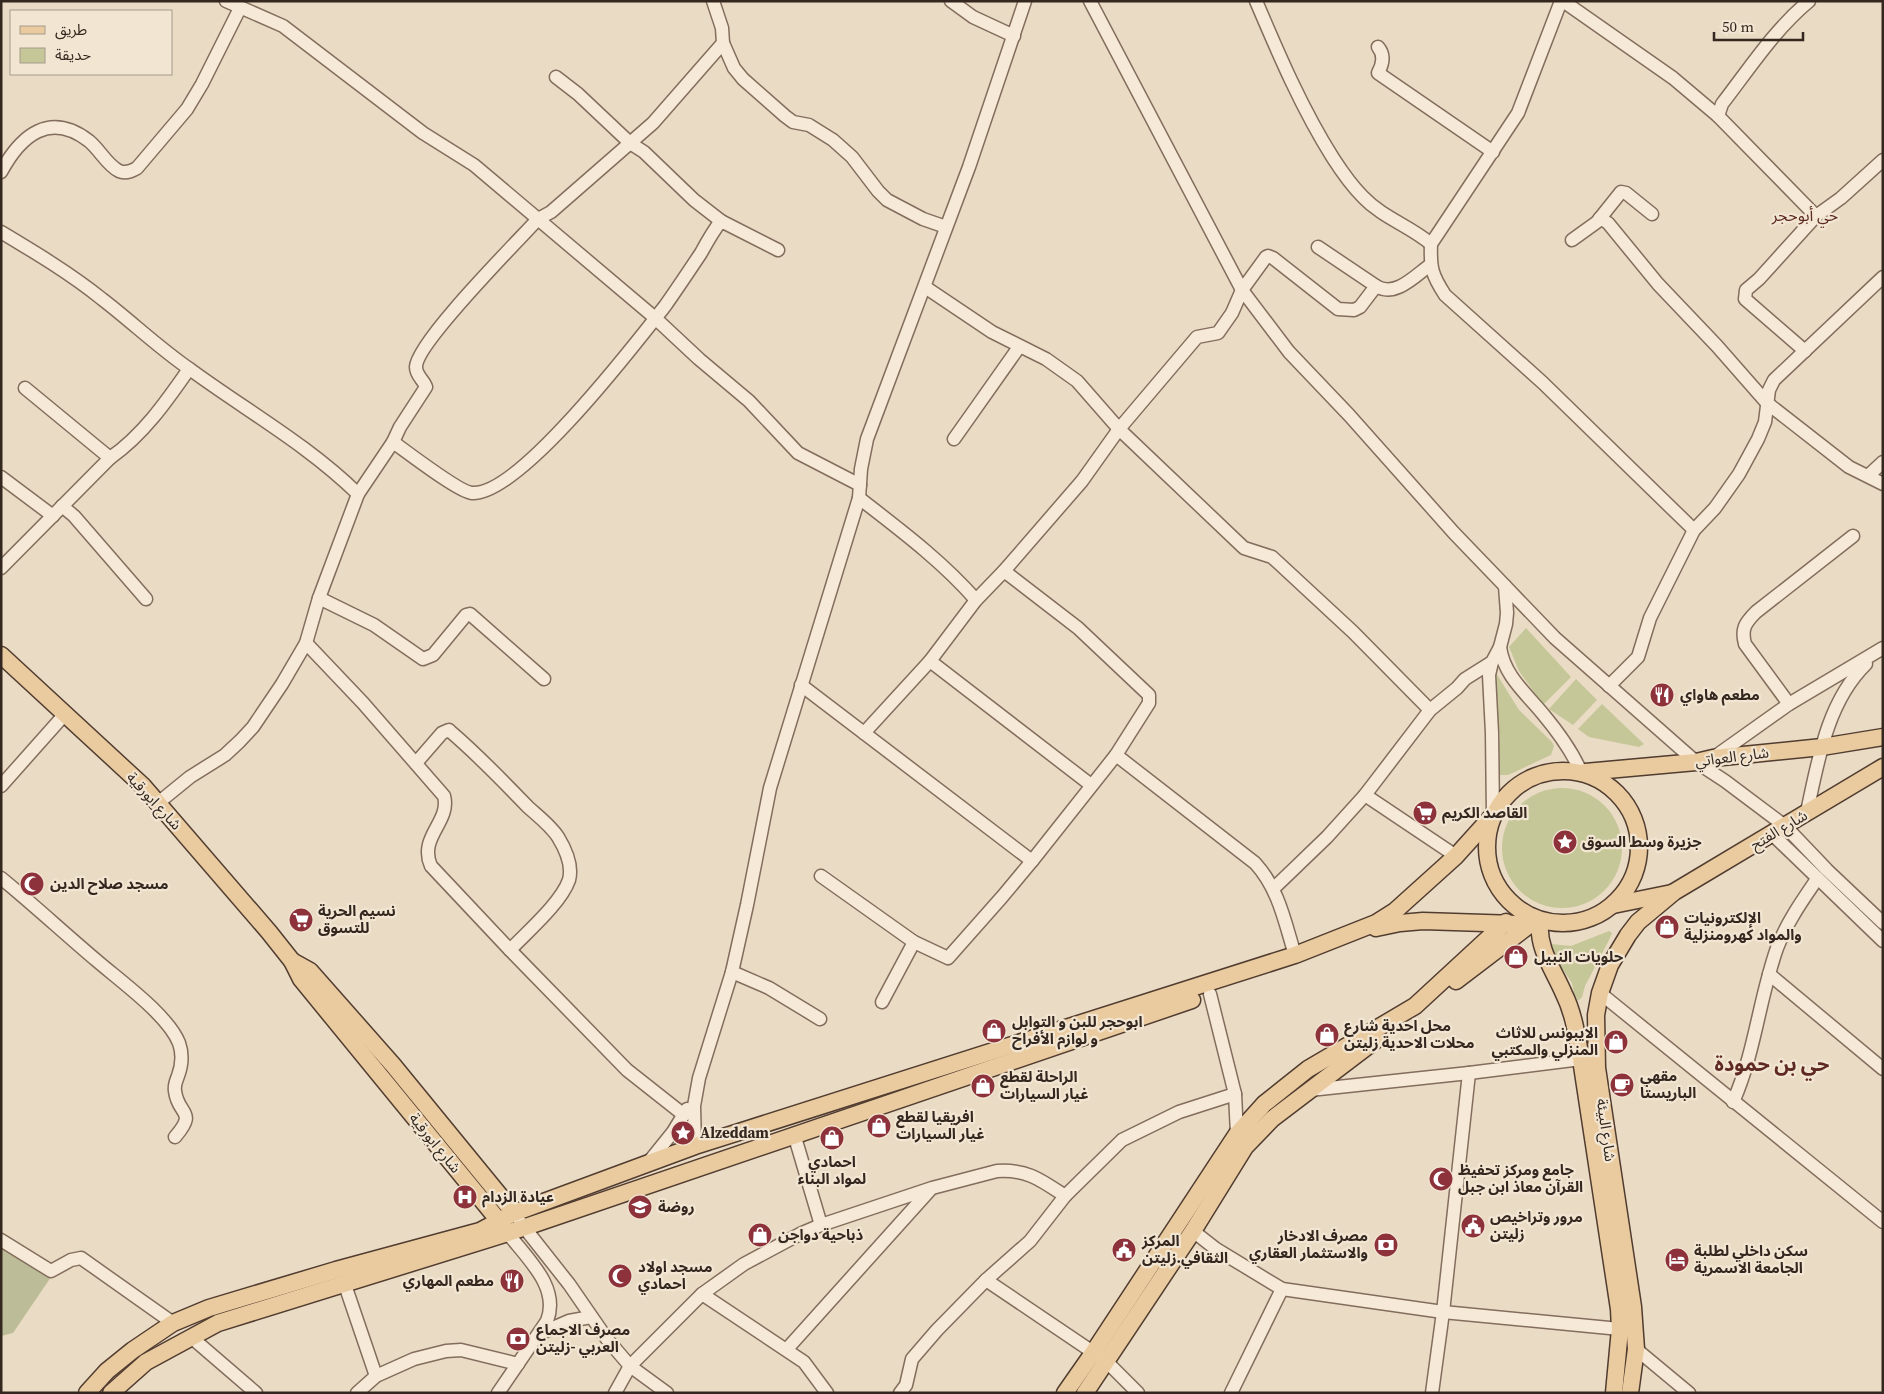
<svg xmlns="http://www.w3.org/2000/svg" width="1884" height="1394" font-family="'Source Serif 4','Noto Sans Arabic',serif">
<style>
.green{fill:#c6c799}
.cemetery{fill:#bcbd98}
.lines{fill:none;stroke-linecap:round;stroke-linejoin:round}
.minor-casing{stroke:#836d5c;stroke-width:15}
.major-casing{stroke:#513c30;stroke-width:19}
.minor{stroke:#f6e9d7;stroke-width:12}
.major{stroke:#eacb9f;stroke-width:16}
.labels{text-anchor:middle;stroke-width:4.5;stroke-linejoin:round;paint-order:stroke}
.poi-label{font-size:15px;font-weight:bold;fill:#34271f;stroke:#f2e6d3;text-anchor:start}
.street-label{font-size:15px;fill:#34271f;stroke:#f2e6d3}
.neighbourhood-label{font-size:16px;fill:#5d2922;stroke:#f2e6d3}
.district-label{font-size:20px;font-weight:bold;fill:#5d2922;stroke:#f2e6d3}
</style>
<rect width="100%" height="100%" fill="#eadbc4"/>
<g class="green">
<polygon points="1526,628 1571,677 1543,705 1519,671 1509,647"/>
<polygon points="1492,671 1496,673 1519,710 1552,742 1554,746 1551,755 1508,775 1496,775 1500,736"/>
<polygon points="1576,679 1597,700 1573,725 1549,709"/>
<polygon points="1602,704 1644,744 1639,747 1589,737 1578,729"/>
<circle cx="1562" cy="848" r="60"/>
<polygon points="1609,931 1612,933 1609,940 1585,986 1582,997 1578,1001 1574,994 1572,983 1548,948 1551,944 1571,946"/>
</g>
<polygon class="cemetery" points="1,1241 53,1274 13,1333 1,1336"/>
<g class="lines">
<defs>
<g id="minor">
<polyline points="226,1 283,26 423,133 474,165 654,317 699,359 749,401 798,453 860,485"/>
<polyline points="951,1 973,17 1014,36"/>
<polyline points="1090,1 1242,290 1289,352 1349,415 1454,533 1505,586 1507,613 1506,624 1500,647 1492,662 1465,679 1457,688 1430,710 1365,795 1327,837 1274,888"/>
<path d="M 1256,1 C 1279,55 1302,109 1333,158 C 1342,172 1351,185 1363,197 C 1383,218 1410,226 1431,244"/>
<path d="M 1561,1 L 1518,113 L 1431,244 C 1430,268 1432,275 1445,295 L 1543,383 L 1694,530"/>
<polyline points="1563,1 1673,78 1718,116 1816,216"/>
<polyline points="723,43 734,68 743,79 785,116 793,122 809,125 833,140 852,157 878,191 887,200 923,219 946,227"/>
<path d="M 1378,47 C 1385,55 1383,64 1378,73 L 1493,152"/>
<polyline points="556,77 578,94 630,143 644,152 694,200 721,221"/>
<path d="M 1718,116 L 1722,104 C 1749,69 1775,29 1809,1"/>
<path d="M 1,172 C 21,135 50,111 89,141 C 100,150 107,165 119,171 C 126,174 132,171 137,168 L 187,109 L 202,84 L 240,8"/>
<polyline points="1600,218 1608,223 1658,284 1717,346 1767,403 1849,467 1883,484"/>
<path d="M 1,232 C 36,253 71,274 102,299 C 132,322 160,349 191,370 C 247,411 308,445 358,494"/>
<polyline points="1572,240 1597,222 1621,192 1626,193 1652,214"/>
<path d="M 1318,247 L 1376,286 C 1395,298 1415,276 1430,265"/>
<polyline points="925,287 992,332 1046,359 1077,381 1119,429 1244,548 1272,557 1353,632 1430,710"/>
<polyline points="1805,351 1745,299 1746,290 1759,279 1816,216 1841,198 1883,160"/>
<polyline points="954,439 1019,347"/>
<path d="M 393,442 L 400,427 L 426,387 C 424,380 416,376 416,367 C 416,343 517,242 538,219 L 551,212 L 653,123 L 723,43 L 722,28 L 713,1"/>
<path d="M 110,458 C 143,435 166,402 189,369"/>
<polyline points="1869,475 1883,462"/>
<polyline points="1,477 53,516"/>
<path d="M 859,498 C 899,529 942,561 976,600"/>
<polyline points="62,506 74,516 146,599"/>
<polyline points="1,568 110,458 25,388"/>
<polyline points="1004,571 1082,481 1119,429 1197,337 1218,333 1232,313 1242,290 1266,257 1268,256 1273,258 1338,309 1354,310 1360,307 1376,286"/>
<polyline points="1505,586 1555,638 1696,762 1725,781 1785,826 1827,870 1883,923"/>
<polyline points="319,598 374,625 423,659 433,655 466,615 470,614 544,679"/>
<path d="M 306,643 L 363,703 L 444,796 C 451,822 418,837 431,866 L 510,950 L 627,1070 L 684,1115"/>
<path d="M 1500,647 C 1504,676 1526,693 1543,714 C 1558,732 1572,751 1581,772"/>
<polyline points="1492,662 1489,675 1492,733 1493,815"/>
<path d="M 801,685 L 1032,861 L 1116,755 L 1255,863 C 1279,889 1285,923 1295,955"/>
<polyline points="1609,686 1638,657 1650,618 1694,530 1715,508 1739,474 1758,439 1765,422 1769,390 1774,380 1883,277"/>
<path d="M 1789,704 L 1745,644 C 1741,629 1745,623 1756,612 L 1853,536"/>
<polyline points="864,733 930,661"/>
<polyline points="1713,758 1789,704 1883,648"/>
<path d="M 416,763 L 442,733 L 449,730 L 451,732 C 478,755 503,781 528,807 C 538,816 551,826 558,837 C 566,850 573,865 569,880 C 561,903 527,932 510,950"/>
<polyline points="1091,785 930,661 976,600 1004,571 1078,628 1149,695 1149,703 1116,755"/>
<polyline points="1,786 65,714"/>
<polyline points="1365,795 1456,856"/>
<path d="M 158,803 L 190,777 L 225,755 L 240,741 L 253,727 L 282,684 L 306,643 L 319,598 L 358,494 L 393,442 C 407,452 459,492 472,493 C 519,496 635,344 665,306 C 677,289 689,271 701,253 C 707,242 713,231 721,221 L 778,250"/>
<path d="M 1807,812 C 1818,761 1827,702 1866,664"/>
<polyline points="1772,834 1883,941"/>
<polyline points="821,876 914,942 948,958 1002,897 1032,861"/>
<path d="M 1,878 C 34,905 64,933 96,960 C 119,980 168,1015 179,1043 C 183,1054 182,1065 178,1076 C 176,1081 174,1085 175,1091 C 178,1116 198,1110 175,1137"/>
<polyline points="732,972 769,988 820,1019"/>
<polyline points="1769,974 1883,1069"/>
<polyline points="1600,993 1883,1222"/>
<polyline points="1210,994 1235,1094 1237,1134"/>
<polyline points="882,1002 914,942"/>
<polyline points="1310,1090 1469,1073 1581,1059"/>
<path d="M 1733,1102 C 1755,1053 1759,999 1777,948 C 1787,922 1802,901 1817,879"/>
<polyline points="794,1134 821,1225"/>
<polyline points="695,1146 694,1106 699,1078 732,972 747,905 770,788 859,498 861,469 867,439 969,167 1025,1"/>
<polyline points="648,1163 673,1132 687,1109"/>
<polyline points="520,1222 569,1284 607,1339 630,1366 667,1393"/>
<polyline points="1193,1231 1216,1249 1282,1289 1443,1312 1620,1329"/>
<polyline points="1,1240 51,1271 71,1260 81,1258 173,1323"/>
<polyline points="986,1280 1106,1361 1138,1393"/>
<polyline points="345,1285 376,1376"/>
<polyline points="702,1294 804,1362 827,1393"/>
<polyline points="539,1334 569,1321 591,1317"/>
<polyline points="191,1337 256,1393"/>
<polyline points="787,1349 930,1190"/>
<polyline points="1636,1349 1689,1393"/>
<polyline points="357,1393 376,1376 414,1359 446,1351 461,1350 518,1364"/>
<path d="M 498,1393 L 547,1321 C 561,1285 523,1255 503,1227"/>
<path d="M 615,1393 L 630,1366 L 702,1294 L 744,1264 L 800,1234 L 821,1225 L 932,1188 L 997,1171 C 1027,1169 1041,1180 1065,1196"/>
<polyline points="900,1393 906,1385 912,1359 937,1330 986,1280 1030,1241 1065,1196 1122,1140 1179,1112 1235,1094"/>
<polyline points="1231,1393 1282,1289"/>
<polyline points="1432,1393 1443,1312 1469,1073"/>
</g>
<g id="major">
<polyline points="1,655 143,786 269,932 292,961 301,979 499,1221"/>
<circle cx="1563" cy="847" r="76"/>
<polyline points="1585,772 1696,762 1713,758 1822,747 1883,737"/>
<polyline points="1613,905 1672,893"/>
<path d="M 1540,921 C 1537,949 1554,970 1564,994 C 1574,1014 1577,1037 1581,1059 L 1619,1309 L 1620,1329 L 1614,1393"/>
<polyline points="1376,928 1400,923 1423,921 1516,924 1533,918"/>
<polyline points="292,961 310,971 393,1065 514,1213"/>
<polyline points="1456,981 1532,923"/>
<polyline points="87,1393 107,1371 133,1350 173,1323 209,1308 336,1270 480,1231 514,1213 695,1146 1295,955 1376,923 1395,911 1456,856 1493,815"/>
<polyline points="111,1393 146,1362 218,1323 508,1233 1192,1000"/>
<polyline points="1065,1393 1093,1353 1237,1134 1264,1104 1308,1069 1415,1006 1506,922"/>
<polyline points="1085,1393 1193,1231 1245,1147 1272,1119 1376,1040"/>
<polyline points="1630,1393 1636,1349 1633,1307 1597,1068 1596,1015 1600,993 1610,965 1628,935 1638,922 1674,892 1883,767"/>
</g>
</defs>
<use href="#minor" class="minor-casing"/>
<use href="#major" class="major-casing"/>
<use href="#minor" class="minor"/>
<use href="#major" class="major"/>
</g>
<defs>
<symbol id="restaurant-disc" viewBox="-11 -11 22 22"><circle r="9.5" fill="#8d313b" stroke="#f2e6d3"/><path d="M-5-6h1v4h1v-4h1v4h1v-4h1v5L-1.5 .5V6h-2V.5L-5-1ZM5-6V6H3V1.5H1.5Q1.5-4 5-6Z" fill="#fff"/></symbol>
<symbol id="supermarket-disc" viewBox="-11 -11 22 22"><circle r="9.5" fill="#8d313b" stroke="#f2e6d3"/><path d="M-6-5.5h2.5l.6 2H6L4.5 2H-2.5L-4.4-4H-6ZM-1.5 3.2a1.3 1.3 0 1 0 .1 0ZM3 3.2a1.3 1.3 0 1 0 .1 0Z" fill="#fff"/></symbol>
<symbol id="sight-disc" viewBox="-11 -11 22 22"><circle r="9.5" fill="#8d313b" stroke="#f2e6d3"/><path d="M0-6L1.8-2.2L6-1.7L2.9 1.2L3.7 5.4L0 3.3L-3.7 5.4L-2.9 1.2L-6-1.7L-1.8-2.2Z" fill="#fff"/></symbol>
<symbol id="mosque-disc" viewBox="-11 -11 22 22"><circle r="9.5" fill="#8d313b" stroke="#f2e6d3"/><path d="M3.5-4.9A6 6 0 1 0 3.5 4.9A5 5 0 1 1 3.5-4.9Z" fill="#fff"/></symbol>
<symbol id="shop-disc" viewBox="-11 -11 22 22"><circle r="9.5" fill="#8d313b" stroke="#f2e6d3"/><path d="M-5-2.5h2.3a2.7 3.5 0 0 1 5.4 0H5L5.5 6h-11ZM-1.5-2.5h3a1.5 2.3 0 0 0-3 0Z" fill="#fff"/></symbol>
<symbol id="cafe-disc" viewBox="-11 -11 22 22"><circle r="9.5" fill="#8d313b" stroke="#f2e6d3"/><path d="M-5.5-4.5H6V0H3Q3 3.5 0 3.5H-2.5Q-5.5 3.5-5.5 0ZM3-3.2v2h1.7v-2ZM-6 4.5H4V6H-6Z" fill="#fff"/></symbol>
<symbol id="hospital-disc" viewBox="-11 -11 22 22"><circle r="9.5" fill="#8d313b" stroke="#f2e6d3"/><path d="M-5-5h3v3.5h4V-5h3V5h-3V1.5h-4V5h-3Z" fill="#fff"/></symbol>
<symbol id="school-disc" viewBox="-11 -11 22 22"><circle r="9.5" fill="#8d313b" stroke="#f2e6d3"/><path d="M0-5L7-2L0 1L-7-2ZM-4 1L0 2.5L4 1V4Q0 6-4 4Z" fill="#fff"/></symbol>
<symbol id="civic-disc" viewBox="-11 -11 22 22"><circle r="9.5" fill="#8d313b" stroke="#f2e6d3"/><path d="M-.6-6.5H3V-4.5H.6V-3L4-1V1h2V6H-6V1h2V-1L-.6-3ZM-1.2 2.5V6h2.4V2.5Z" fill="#fff"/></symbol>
<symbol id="bank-disc" viewBox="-11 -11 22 22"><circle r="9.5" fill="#8d313b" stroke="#f2e6d3"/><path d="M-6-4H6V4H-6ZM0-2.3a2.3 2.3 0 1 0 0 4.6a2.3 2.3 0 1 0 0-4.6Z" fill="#fff"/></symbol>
<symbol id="hotel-disc" viewBox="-11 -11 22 22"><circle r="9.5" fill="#8d313b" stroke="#f2e6d3"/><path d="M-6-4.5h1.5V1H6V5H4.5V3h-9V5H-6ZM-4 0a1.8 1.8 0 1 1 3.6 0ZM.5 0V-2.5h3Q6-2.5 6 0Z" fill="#fff"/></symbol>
</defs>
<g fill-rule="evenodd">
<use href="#restaurant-disc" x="1648" y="681" width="28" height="28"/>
<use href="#supermarket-disc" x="1411" y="799" width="28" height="28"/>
<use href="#sight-disc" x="1551" y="828" width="28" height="28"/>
<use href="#mosque-disc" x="18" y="870" width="28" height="28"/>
<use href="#supermarket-disc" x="287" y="906" width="28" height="28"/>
<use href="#shop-disc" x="1653" y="913" width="28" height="28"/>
<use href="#shop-disc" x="1502" y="943" width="28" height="28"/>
<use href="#shop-disc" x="980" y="1017" width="28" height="28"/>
<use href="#shop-disc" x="1313" y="1021" width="28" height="28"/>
<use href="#shop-disc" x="1602" y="1028" width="28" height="28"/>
<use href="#cafe-disc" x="1608" y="1071" width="28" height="28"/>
<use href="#shop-disc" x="969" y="1072" width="28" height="28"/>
<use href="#shop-disc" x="865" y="1112" width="28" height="28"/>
<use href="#sight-disc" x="669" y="1119" width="28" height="28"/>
<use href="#shop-disc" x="818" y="1124" width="28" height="28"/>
<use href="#mosque-disc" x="1427" y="1165" width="28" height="28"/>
<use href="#hospital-disc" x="451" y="1183" width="28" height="28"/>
<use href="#school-disc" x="626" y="1193" width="28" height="28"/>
<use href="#civic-disc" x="1459" y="1212" width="28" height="28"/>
<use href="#shop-disc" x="746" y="1221" width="28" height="28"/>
<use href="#bank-disc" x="1372" y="1231" width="28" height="28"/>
<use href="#civic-disc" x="1110" y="1236" width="28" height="28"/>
<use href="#hotel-disc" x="1663" y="1246" width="28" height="28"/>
<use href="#mosque-disc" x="606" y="1262" width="28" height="28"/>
<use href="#restaurant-disc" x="498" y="1267" width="28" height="28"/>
<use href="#bank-disc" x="504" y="1325" width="28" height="28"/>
</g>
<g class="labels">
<g class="poi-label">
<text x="1680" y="700">مطعم هاواي</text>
<text x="1442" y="818">القاصد الكريم</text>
<text x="1582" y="847">جزيرة وسط السوق</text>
<text x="50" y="889">مسجد صلاح الدين</text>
<text x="318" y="916">نسيم الحرية<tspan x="318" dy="17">للتسوق</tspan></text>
<text x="1684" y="923">الإلكترونيات<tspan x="1684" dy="17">والمواد كهرومنزلية</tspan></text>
<text x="1534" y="962">حلويات النبيل</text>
<text x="1012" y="1027">ابوحجر للبن و التوابل<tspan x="1012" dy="17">و لوازم الأفراح</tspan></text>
<text x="1344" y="1031">محل احدية شارع<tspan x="1344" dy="17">محلات الاحدية زليتن</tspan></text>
<text x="1598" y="1038" text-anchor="end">الايبونس للاثاث<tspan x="1598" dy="17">المنزلي والمكتبي</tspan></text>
<text x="1640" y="1081">مقهي<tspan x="1640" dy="17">الباريستا</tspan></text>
<text x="1000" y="1082">الراحلة لقطع<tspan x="1000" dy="17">غيار السيارات</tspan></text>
<text x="896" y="1122">افريقيا لقطع<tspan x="896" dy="17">غيار السيارات</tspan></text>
<text x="700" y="1138">Alzeddam</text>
<text x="832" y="1167" text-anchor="middle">احمادي<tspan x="832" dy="17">لمواد البناء</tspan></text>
<text x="1458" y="1175">جامع ومركز تحفيظ<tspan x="1458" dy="17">القرآن معاذ ابن جبل</tspan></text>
<text x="482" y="1202">عيادة الزدام</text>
<text x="658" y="1212">روضة</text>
<text x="1490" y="1222">مرور وتراخيص<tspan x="1490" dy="17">زليتن</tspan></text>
<text x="778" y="1240">ذباحية دواجن</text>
<text x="1368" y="1241" text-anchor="end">مصرف اﻻدخار<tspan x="1368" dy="17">واﻻستثمار العقاري</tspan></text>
<text x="1142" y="1246">المركز<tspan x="1142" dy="17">الثقافي.زليتن</tspan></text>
<text x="1694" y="1256">سكن داخلي لطلبة<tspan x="1694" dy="17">الجامعة اﻻسمرية</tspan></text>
<text x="638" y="1272">مسجد اولاد<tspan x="638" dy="17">احمادي</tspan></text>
<text x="494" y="1286" text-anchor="end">مطعم المهاري</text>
<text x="536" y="1335">مصرف الاجماع<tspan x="536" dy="17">العربي -زليتن</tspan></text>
</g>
<g class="street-label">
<text transform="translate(1732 757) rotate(-7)" y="5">شارع العواتي</text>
<text transform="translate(154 801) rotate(47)" y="5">شارع ابورقية</text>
<text transform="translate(1779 830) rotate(-31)" y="5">شارع الفتح</text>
<text transform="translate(1606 1130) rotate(82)" y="5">شارع البيئة</text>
<text transform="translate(435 1143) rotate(51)" y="5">شارع ابورقية</text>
</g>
<g class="neighbourhood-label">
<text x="1805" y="221">حي أبوحجر</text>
</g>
<g class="district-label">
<text x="1772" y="1071">حي بن حمودة</text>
</g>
</g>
<rect width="1884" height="1394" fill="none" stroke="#34271f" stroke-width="5"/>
<rect x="10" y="10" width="162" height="65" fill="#f2e6d3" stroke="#a69a8b"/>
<rect x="20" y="26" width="25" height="8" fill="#eacb9f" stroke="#a69a8b"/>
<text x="55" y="35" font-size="15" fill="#34271f">طريق</text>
<rect x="20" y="48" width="25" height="15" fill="#c6c799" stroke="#a69a8b"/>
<text x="55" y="60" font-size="15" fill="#34271f">حديقة</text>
<path d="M1714 32v8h89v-8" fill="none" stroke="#34271f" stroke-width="2.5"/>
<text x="1722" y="32" font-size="15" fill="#34271f" stroke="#f2e6d3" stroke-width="4" paint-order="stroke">50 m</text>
</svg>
